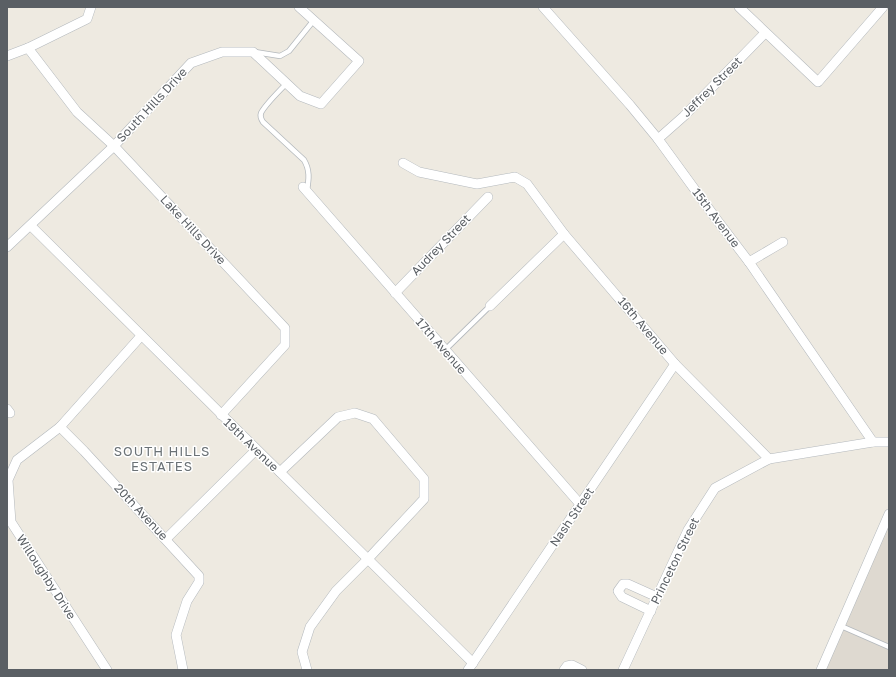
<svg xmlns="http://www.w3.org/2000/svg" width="896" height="677" font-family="'Golos Text',sans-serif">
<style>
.education{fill:#ded9d0}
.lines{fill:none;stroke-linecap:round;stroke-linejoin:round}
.service-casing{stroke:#b4b9bd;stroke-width:6}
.minor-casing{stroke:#b4b9bd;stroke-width:10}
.service{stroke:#fff;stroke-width:4.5}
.minor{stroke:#fff;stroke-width:9}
.labels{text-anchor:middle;stroke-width:3;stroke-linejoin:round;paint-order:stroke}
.street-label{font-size:12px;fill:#5a5f64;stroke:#fff}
.neighbourhood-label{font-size:13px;letter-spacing:1px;fill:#6b7276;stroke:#fff}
</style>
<rect width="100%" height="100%" fill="#eeeae1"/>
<polygon class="education" points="889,514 889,670 821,670"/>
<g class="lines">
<defs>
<g id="service">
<polyline points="255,52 280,56 289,51 314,20"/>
<path d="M 287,83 C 280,90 265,105 261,113 C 260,116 261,119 263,122 L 304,160 C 310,170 309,179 307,190"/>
<polyline points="445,350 490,306"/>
<polyline points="841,626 889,647"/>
</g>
<g id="minor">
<polyline points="543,7 630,105 658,139 717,220 749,262 873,442"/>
<polyline points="739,7 818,82 883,7"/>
<polyline points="28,48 77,112 114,146 285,328 285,345 221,415"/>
<polyline points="7,56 28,48 87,19 91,7"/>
<polyline points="658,139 684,116 765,33"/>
<polyline points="403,163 419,172 477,184 515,177 527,184 564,234 675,364 769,459"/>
<polyline points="303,187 580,504"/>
<polyline points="31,226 473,663"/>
<polyline points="7,247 114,146 191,63 222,52 253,52 300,96 321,104 359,61 299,7"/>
<polyline points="749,262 783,242"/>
<polyline points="395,293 488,197"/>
<polyline points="490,306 564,234"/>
<polyline points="7,409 10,413"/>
<polyline points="60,427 84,451 199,576 199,582 187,601 176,635 183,670"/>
<polyline points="280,472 338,417 355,413 373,419 424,479 424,499 367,560 336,591 310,627 302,652 307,670"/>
<polyline points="166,539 256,450"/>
<polyline points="651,611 622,597 618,591 623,584 628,584 657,597"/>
<polyline points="107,670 11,522 8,480 17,460 60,427 141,336"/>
<polyline points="468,670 675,364"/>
<polyline points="564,670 567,666 572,665 582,670"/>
<polyline points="623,670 688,530 715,488 769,459 873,442 889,442"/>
<polyline points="821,670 889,514"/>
</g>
</defs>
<use href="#service" class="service-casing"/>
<use href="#minor" class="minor-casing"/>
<use href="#service" class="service"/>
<use href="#minor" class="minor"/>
</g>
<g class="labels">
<g class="street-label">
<text transform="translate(712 87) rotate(-45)" y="4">Jeffrey Street</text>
<text transform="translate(152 105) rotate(-47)" y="4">South Hills Drive</text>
<text transform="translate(716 218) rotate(53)" y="4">15th Avenue</text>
<text transform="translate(193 230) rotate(47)" y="4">Lake Hills Drive</text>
<text transform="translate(441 245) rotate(-46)" y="4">Audrey Street</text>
<text transform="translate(643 326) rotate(50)" y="4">16th Avenue</text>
<text transform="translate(441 346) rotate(49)" y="4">17th Avenue</text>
<text transform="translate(251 445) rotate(44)" y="4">19th Avenue</text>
<text transform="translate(141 512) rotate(47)" y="4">20th Avenue</text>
<text transform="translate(572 517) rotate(-56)" y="4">Nash Street</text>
<text transform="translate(675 561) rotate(-64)" y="4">Princeton Street</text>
<text transform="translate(46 577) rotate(57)" y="4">Willoughby Drive</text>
</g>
<g class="neighbourhood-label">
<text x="162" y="456">SOUTH HILLS<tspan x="162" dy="15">ESTATES</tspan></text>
</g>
</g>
<rect width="896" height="677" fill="none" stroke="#5a5f64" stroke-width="16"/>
</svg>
